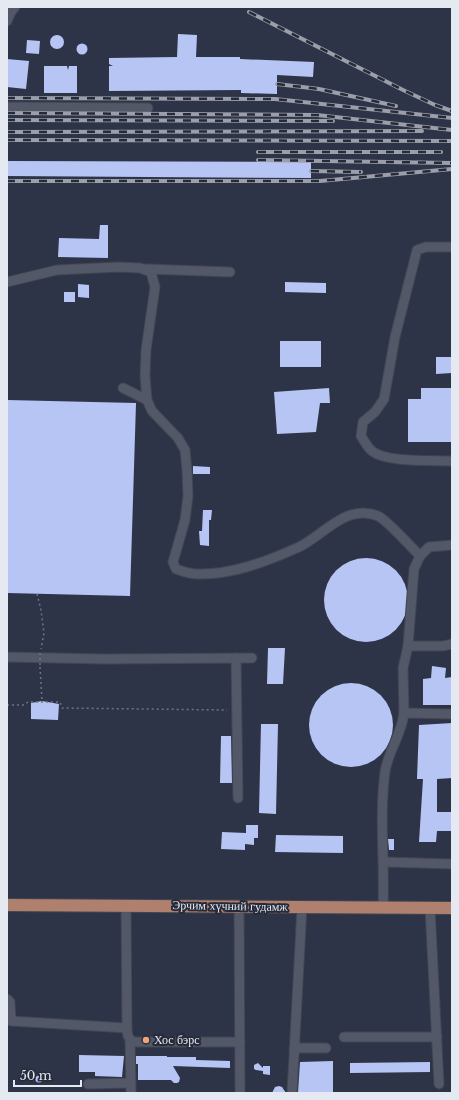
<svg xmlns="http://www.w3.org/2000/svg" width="459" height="1100" font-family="'Libre Baskerville',serif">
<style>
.built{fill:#2e3448}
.building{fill:#b7c5f5}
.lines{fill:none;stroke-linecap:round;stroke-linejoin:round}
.minor-casing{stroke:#434652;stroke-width:11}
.major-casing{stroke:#434652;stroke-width:14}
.path{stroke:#707480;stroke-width:1.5;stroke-dasharray:2 3;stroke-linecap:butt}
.minor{stroke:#535868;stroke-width:9}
.major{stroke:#b0806e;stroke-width:12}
.rail-casing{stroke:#9b9fa9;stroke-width:4}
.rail{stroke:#272b39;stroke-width:2.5;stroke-dasharray:8;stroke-linecap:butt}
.path-bridge{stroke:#707480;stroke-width:1.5;stroke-dasharray:2 3;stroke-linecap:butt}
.poi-dot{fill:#f1a27b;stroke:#272b39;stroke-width:1.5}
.labels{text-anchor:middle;stroke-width:4;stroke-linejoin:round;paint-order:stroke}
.street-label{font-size:12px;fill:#e5e9f2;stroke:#272b39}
.poi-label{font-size:12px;fill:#e5e9f2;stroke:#272b39;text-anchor:start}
</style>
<rect width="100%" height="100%" fill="#272b39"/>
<rect class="built" x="7" y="7" width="445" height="1086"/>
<g class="building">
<polygon points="178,34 197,35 196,57 240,57 240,59 314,62 313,77 277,75 277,94 241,93 241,90 109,91 109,66 113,66 109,64 109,58 177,57"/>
<circle cx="57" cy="42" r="7"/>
<polygon points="27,40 40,41 39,54 26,53"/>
<circle cx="82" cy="49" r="5.5"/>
<polygon points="7,59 29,61 26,89 7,87"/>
<polygon points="44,66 67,66 68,70 69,66 77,66 77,93 44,93"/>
<polygon points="7,161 311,162 311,178 7,176"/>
<polygon points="100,225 108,225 108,258 58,257 59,238 99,239"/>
<polygon points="285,282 326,283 326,293 285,292"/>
<polygon points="78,284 89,285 89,298 78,297"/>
<rect x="64" y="292" width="11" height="10"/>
<rect x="280" y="341" width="41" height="26"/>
<polygon points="436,357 452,357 452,373 436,374"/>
<polygon points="329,388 330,403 320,403 316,432 277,434 274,392"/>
<polygon points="421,388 452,388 452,442 408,442 408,399 421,399"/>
<polygon points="7,400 136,403 130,596 7,593"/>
<polygon points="193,466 210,467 210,474 193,474"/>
<polygon points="203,510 212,510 211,520 209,520 209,546 200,545 199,531 202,531"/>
<circle cx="366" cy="600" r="42"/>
<polygon points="268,648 285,648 283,684 267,684"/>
<polygon points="432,666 446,668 445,678 452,677 452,705 423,705 423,679 431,678"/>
<circle cx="351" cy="725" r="42"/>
<polygon points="42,701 59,704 58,720 31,719 31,703"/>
<polygon points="452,723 452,778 437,779 437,812 452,812 452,831 437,831 436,842 419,842 423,779 417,779 419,725"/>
<polygon points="261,724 278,724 276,814 259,813"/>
<polygon points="221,736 231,736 232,783 220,783"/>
<polygon points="246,825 258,825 258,838 254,838 254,845 245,844 245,850 221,849 222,832 246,833"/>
<polygon points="276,835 343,836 343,853 275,852"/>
<polygon points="388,839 394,839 394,850 389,850"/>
<polygon points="79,1055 124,1056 122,1077 95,1076 95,1072 79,1072"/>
<polygon points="136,1056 167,1056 167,1057 196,1057 196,1060 230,1061 230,1068 173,1066 180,1078 179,1082 177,1083 174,1083 171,1080 138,1080 138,1064 136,1064"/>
<polygon points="333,1061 333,1093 298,1093 300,1062"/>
<polygon points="430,1062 430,1072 350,1073 350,1063"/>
<polygon points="258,1063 263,1068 263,1066 270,1066 270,1075 263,1074 263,1071 256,1070 254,1069 254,1065"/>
<circle cx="39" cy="1079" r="3.5"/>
<polygon points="279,1086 282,1087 286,1093 272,1093 275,1087"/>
</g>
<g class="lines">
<defs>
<g id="minor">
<polyline points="7,21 11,12 15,7"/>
<polyline points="7,107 148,108"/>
<path d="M 452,247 L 426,247 L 417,250 L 395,337 L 384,399 L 375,412 L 363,422 L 361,436 C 364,440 367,447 372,451 C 387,463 432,460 452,461"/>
<polyline points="146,269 230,272"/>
<polyline points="7,282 57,270 118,267 140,268 151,272 155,287 146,350 145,376 147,400"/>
<path d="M 123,388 L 147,400 L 152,411 L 178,438 L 185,450 L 187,470 L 188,496 L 185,520 L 173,562 L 176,569 C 182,571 190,574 197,574 C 232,575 268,561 299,547 C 325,534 347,503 378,516 C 386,519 412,548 420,556"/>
<polyline points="408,646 443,646 452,644"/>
<polyline points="7,657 105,659 252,658"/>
<polyline points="236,658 238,798"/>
<polyline points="404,713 403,668 408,646 414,569 420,556 429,547 452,545"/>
<polyline points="384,862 452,864"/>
<polyline points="239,906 240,1093"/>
<path d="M 383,908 C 385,863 379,817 385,772 C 388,751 402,734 404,713 L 452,714"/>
<polyline points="430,908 439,1084"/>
<polyline points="7,999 10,1002 11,1021 127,1028 126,905"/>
<path d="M 127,1028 C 127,1035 128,1039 134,1042 L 240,1042"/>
<polyline points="344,1037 437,1037"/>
<polyline points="130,1040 131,1093"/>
<polyline points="294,1048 326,1048"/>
<polyline points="88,1084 131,1083"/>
<polyline points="292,1093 302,907"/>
</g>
<polyline id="major" points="7,905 452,908"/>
</defs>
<use href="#minor" class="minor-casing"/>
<use href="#major" class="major-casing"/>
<g class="path">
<polyline points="37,594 41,610 44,633 41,649"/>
<polyline points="40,667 42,701"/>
<polyline points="7,705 24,705 28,702 60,702 62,708 227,710"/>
</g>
<use href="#minor" class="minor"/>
<use href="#major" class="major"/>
<defs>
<g id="rail">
<polyline points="249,12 403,90 435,105 452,111"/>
<polyline points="277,84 319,89 396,106"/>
<polyline points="7,98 275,99 452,118"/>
<polyline points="7,113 317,115 452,130"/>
<polyline points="7,120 333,121"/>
<polyline points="7,132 422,131"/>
<polyline points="7,140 452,141"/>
<polyline points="258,152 441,152"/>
<polyline points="258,160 452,163"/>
<polyline points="311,171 361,172"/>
<polyline points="7,181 320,181 452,169"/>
</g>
</defs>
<use href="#rail" class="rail-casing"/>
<use href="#rail" class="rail"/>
<polyline class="path-bridge" points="40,665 40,653"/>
</g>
<circle class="poi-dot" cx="146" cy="1040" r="4"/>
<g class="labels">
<g class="street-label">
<text transform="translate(230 906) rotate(1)" y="4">Эрчим хүчний гудамж</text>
</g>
<g class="poi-label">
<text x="154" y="1044">Хос бэрс</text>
</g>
</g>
<rect width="459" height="1100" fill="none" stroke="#e5e9f2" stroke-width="16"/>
<path d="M14 1080v6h67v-6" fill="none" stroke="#e5e9f2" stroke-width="2"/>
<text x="20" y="1080" font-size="12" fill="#e5e9f2" stroke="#272b39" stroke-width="3" paint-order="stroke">50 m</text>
</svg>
